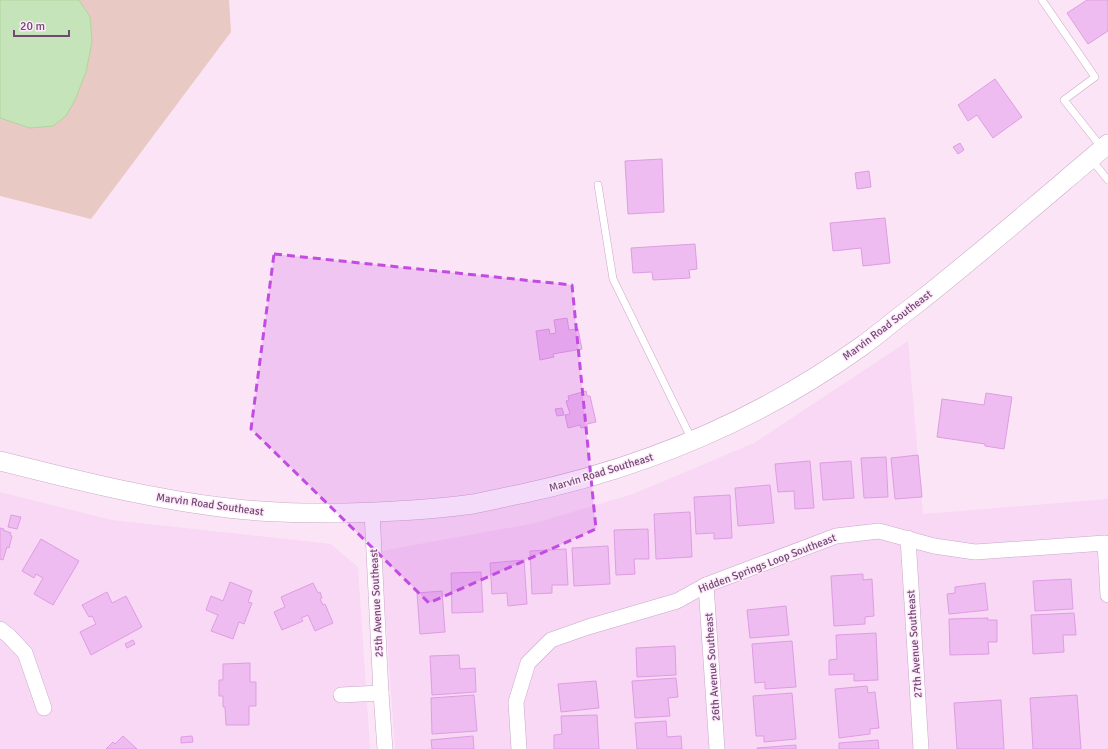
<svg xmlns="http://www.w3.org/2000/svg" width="1108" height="749" font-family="Signika,sans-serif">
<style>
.residential{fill:#f8d8f4}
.green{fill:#e9c9c3}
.water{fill:#c6e4b9;stroke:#afd69f}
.building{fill:#eebcf0;stroke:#de9de2}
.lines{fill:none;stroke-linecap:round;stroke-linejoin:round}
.service-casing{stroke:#c9a8c9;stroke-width:8}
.minor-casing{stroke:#c9a8c9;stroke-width:16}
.tertiary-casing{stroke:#c9a8c9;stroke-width:20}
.service{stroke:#fff;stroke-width:7}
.minor{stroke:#fff;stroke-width:15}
.tertiary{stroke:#fff;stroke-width:19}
.marked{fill:#c24ce2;fill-opacity:0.2;stroke:#c24ce2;stroke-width:3;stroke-dasharray:8 5;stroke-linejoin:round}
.labels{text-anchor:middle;stroke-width:3;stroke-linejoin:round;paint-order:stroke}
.street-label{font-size:11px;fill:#704a73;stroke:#ffeafb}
</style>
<rect width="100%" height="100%" fill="#fce4f7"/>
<g class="residential">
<polygon points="908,341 923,514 1108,499 1108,749 395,749 381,551 535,523 633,494 754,443"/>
<polygon points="0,492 112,520 331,544 358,567 370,749 0,749"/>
</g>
<polygon class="green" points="0,0 229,0 231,32 91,219 0,196"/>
<polygon class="water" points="0,0 79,0 90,17 92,42 86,72 75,100 66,116 53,126 30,128 0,118"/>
<g class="building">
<polygon points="1087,0 1108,0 1108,31 1088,44 1067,13"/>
<polygon points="995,79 1022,117 993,138 977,115 968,121 958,105"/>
<polygon points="960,143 964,150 958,154 953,147"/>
<polygon points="662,159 664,212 628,214 625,161"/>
<polygon points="869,171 871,187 857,189 855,173"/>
<polygon points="885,218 890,263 863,266 861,248 833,251 830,223"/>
<polygon points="695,244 697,269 689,270 690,278 653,280 652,272 633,273 631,248"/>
<polygon points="567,318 569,330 578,329 582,349 553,354 554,357 540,360 536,331 549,329 550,334 556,333 554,320"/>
<polygon points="586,391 587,396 590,396 596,422 587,424 587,427 581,428 580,425 568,428 565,415 570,414 566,401 569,400 568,396"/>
<polygon points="986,393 1012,397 1004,449 985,446 985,444 937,437 942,399 984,405"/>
<polygon points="562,408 564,415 557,416 555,409"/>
<polygon points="918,455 922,497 895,499 891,458"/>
<polygon points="886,457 888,497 864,498 861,458"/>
<polygon points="810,461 814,508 795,509 794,491 778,492 775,464"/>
<polygon points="851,461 854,498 823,500 820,463"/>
<polygon points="770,485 774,523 738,526 735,488"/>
<polygon points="730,495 732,538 714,539 714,533 696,534 694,497"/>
<polygon points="690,512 692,557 656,559 654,514"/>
<polygon points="11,515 21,517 17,529 8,527"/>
<polygon points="0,528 4,529 3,530 11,533 10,535 12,536 9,548 7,547 3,560 0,559"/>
<polygon points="648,529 649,559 634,559 635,574 616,575 614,530"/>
<polygon points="41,539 79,561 53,605 34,594 43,578 36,574 34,578 22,571"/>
<polygon points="608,546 610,584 574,586 572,548"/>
<polygon points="566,549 568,585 552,585 552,593 532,594 530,551"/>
<polygon points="524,560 527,604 508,606 507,593 492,594 490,563"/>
<polygon points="481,572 483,612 452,613 451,573"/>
<polygon points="863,574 863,580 872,579 874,616 865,617 865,624 834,626 831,576"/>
<polygon points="1071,579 1073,609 1035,611 1033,581"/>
<polygon points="230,582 252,591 248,602 252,603 244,624 239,622 233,639 211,631 218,615 206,610 211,596 223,601"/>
<polygon points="313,583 318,593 320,592 322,598 320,599 323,605 325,604 333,623 315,631 308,615 301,618 303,621 282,630 274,612 285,607 281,597"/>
<polygon points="985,583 988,610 949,614 947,594 955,593 955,587"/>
<polygon points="442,591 445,632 420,634 417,593"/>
<polygon points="107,592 112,603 126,596 142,627 91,655 80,632 96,624 92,616 89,617 82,605"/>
<polygon points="786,606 789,635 750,638 747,610"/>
<polygon points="1074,613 1076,635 1063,635 1064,652 1033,654 1031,615"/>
<polygon points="988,618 987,620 997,620 997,642 988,642 989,654 950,655 949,619"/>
<polygon points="876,633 878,680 854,681 854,674 829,675 829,660 837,659 836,635"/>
<polygon points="133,640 135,644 127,648 125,644"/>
<polygon points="792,641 796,687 765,689 765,682 755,683 752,644"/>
<polygon points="675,646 676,675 637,677 636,648"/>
<polygon points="459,655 460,669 475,668 476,692 432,695 430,656"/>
<polygon points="250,663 250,682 256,682 256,706 249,706 249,725 226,725 225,707 223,707 223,696 219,696 219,680 223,680 223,664"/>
<polygon points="676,678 678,697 668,698 670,716 635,718 632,681"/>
<polygon points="596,681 599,708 561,712 558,684"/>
<polygon points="867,686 868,693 875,692 879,728 870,729 870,734 839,738 835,689"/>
<polygon points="792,693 796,739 764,742 764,736 756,736 753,696"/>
<polygon points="474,695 477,731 432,734 431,698"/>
<polygon points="1077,695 1081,749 1033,749 1030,698"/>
<polygon points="1001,700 1004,749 957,749 954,703"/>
<polygon points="597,715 599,749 554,749 554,735 562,734 561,716"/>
<polygon points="666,721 667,737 681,736 682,749 637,749 635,723"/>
<polygon points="123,736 137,749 106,749 113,742 115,744"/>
<polygon points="192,736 193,742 181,743 181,737"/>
<polygon points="473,736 474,749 432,749 431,740"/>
<polygon points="878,740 879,749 839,749 839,743"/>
<polygon points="796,745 796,749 757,749 757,748"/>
</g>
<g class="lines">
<defs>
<g id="service">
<polyline points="1042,0 1095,77 1064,100 1102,148"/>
<polyline points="1091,159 1108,180"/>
<polyline points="598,185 613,279 692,440"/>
</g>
<g id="minor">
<polyline points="372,512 381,693 385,749"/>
<polyline points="908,538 921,749"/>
<polyline points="706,585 717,749"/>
<polyline points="0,629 9,636 25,653 44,708"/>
<polyline points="341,695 381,693"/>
<polyline points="519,749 516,702 528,663 551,640 588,627 677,601 706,585 836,536 879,531 934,546 975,552 1105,543 1108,595"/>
</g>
<path id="tertiary" d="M 0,461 C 75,480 151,499 228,508 C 267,513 306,513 344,513 C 387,512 430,510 473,504 C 489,501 505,497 521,494 C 643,468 760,419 862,346 C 880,333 897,318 915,305 C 981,253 1044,198 1108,144"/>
</defs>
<use href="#service" class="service-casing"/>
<use href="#minor" class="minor-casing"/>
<use href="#tertiary" class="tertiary-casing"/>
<use href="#service" class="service"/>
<use href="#minor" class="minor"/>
<use href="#tertiary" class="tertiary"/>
</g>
<path class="marked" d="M 274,254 L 572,285 L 596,529 L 429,603 L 251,429 Z"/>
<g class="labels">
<g class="street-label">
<text transform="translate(887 325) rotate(-37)" y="4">Marvin Road Southeast</text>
<text transform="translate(601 472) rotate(-17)" y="4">Marvin Road Southeast</text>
<text transform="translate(210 504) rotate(8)" y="4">Marvin Road Southeast</text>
<text transform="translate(767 563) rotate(-21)" y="4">Hidden Springs Loop Southeast</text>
<text transform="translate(376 603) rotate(-93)" y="4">25th Avenue Southeast</text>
<text transform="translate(914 644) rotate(-94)" y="4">27th Avenue Southeast</text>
<text transform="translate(712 667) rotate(-94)" y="4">26th Avenue Southeast</text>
</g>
</g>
<path d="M14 30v6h55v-6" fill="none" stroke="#704a73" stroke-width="2"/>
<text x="20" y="30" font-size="12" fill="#704a73" stroke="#ffeafb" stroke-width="3" paint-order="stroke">20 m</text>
</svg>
